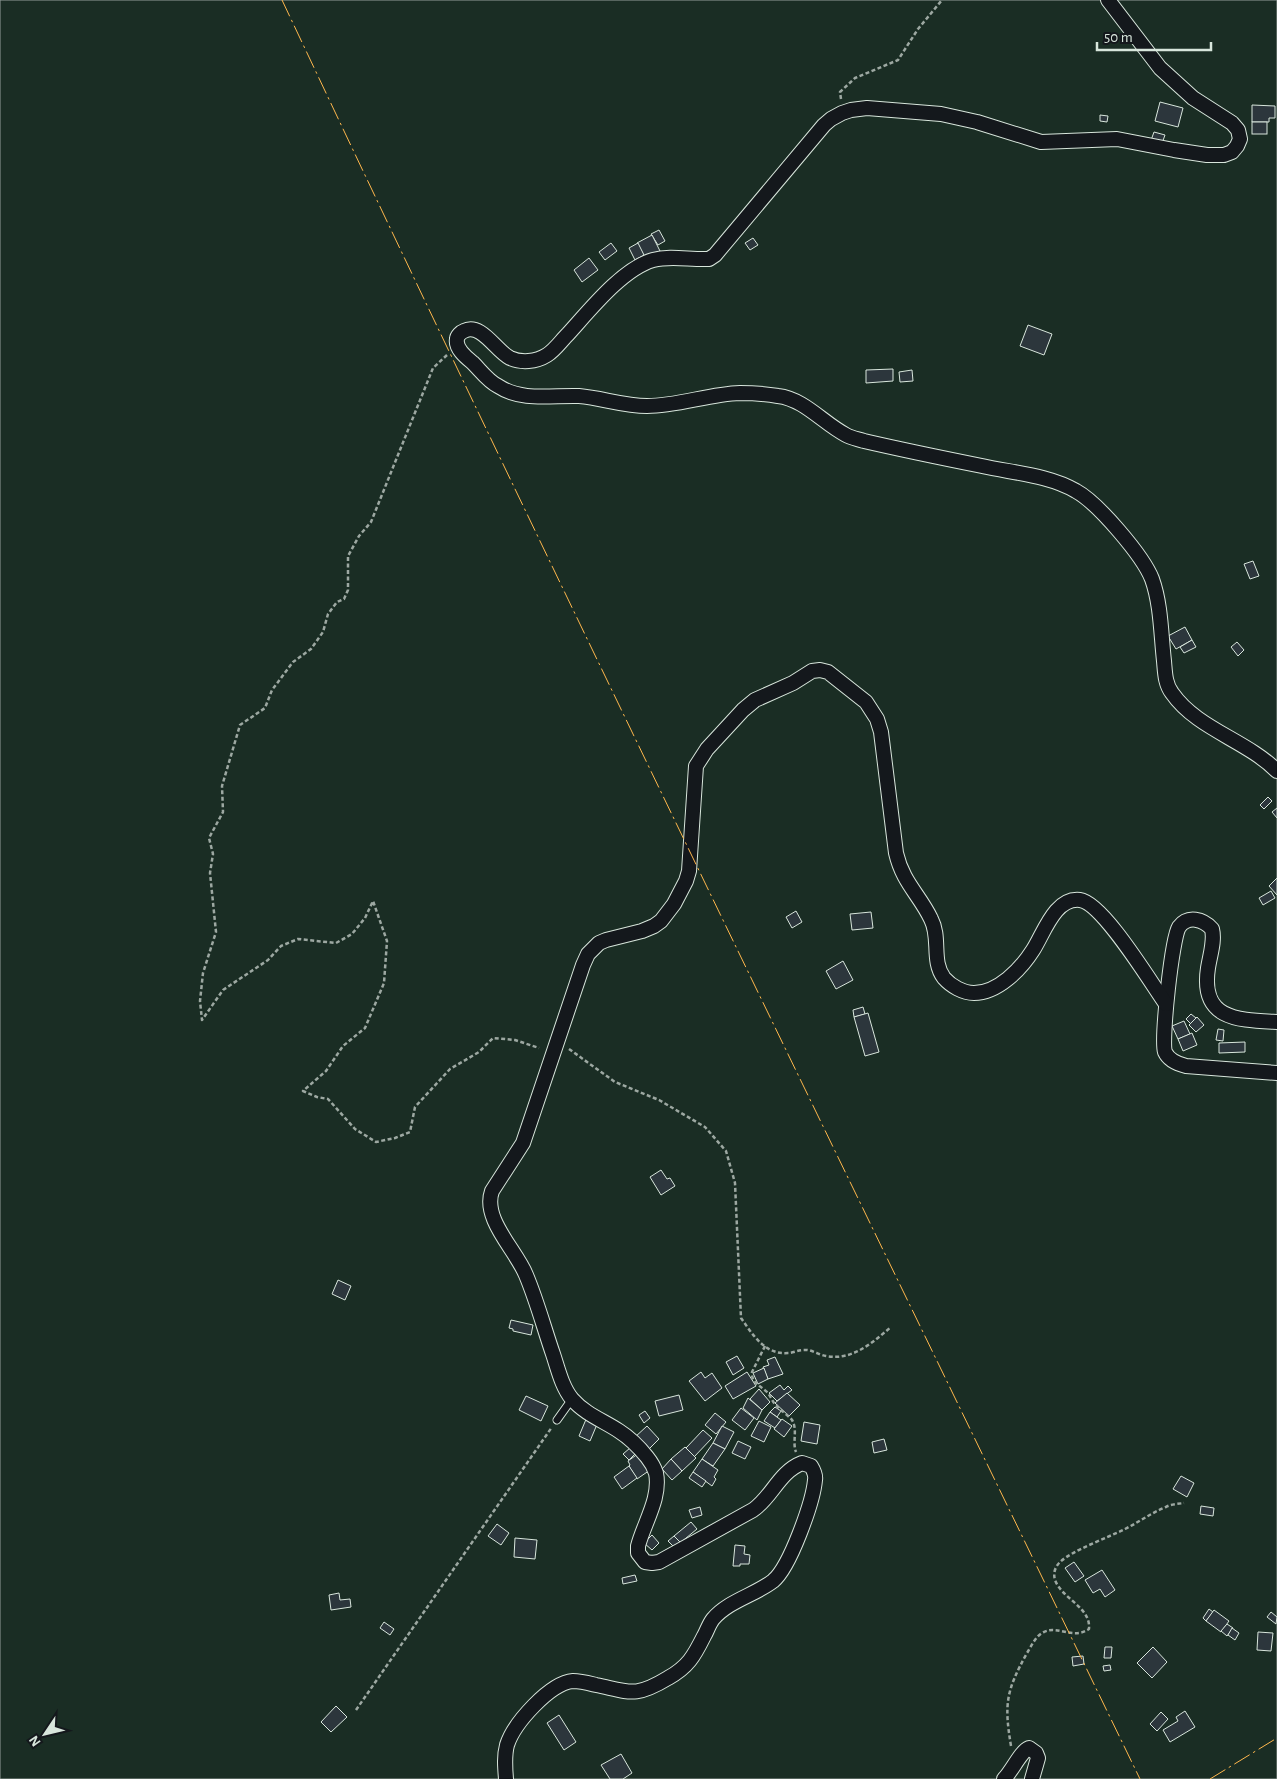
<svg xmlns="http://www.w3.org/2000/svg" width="1277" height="1779" font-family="'Alegreya Sans',sans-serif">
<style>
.green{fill:#1a2d24;stroke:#939e99}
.building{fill:#2c363c;stroke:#d8e6dc}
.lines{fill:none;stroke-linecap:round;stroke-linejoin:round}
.service-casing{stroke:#d8e6dc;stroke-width:9}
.minor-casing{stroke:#d8e6dc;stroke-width:16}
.path{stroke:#9da8a2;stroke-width:2.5;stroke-dasharray:4 2.5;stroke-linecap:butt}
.service{stroke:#14181c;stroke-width:7}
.minor{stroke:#14181c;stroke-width:14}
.power{stroke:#ffb74d;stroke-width:1;stroke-dasharray:18 4 2.5 4;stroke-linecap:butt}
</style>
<rect width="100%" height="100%" fill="#14181c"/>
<rect class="green" x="0" y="0" width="1277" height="1779"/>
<g class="building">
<polygon points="1160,102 1183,108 1178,127 1155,121"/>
<polygon points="1252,105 1275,106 1275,118 1269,118 1269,122 1252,122"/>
<polygon points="1100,115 1108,116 1107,122 1100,121"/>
<rect x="1252" y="122" width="15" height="12"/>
<polygon points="1154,132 1165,135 1161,146 1150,143"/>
<polygon points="659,230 665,241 658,245 651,234"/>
<polygon points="652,235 660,251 644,256 637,243"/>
<polygon points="753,238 758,245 750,250 745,243"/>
<polygon points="611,243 617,251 605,260 599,252"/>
<polygon points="638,243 644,255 635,260 629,248"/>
<polygon points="589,258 598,270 582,282 574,270"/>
<polygon points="1028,325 1052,334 1044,355 1020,346"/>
<polygon points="893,369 893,381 866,383 866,370"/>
<polygon points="912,370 913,381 900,382 899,372"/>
<polygon points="1253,561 1259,576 1250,579 1244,564"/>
<polygon points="1185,627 1192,640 1176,649 1168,636"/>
<polygon points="1192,640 1196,647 1184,653 1180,647"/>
<polygon points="1237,642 1244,650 1238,656 1231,647"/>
<polygon points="1268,797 1272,801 1264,809 1260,805"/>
<polygon points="1277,808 1277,818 1272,812"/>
<polygon points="1277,878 1277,895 1269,886"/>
<polygon points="1271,891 1275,898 1263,905 1259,898"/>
<polygon points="796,911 802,922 792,928 786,917"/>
<polygon points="871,912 873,928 852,930 850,914"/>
<polygon points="843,961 853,980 836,989 826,971"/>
<polygon points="863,1007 865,1014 854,1017 853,1010"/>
<polygon points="868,1013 879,1052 865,1056 854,1017"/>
<polygon points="1191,1014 1196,1018 1191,1024 1186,1019"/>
<polygon points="1197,1017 1204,1025 1196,1032 1189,1025"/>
<polygon points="1184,1021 1190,1034 1178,1039 1172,1026"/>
<polygon points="1218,1029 1224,1030 1223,1041 1216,1040"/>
<polygon points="1192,1033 1197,1045 1183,1051 1178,1039"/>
<polygon points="1245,1042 1245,1052 1219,1053 1219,1043"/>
<polygon points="661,1170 667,1179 670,1178 675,1186 661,1195 650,1177"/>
<polygon points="338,1280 351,1286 345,1300 332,1294"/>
<polygon points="511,1320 533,1325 531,1335 513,1331 513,1329 509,1328"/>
<polygon points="737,1356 744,1368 733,1375 726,1362"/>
<polygon points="775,1357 783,1374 768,1379 763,1367 769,1365 767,1360"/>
<polygon points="764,1368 768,1379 758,1384 753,1373"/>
<polygon points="701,1372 705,1378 712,1373 722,1388 705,1401 689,1381"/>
<polygon points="747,1372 756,1386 733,1399 725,1386"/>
<polygon points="780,1385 784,1390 788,1386 792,1390 777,1401 769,1393"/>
<polygon points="759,1389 770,1402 762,1410 750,1399"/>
<polygon points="787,1393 800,1405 789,1416 775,1403"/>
<polygon points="679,1395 683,1410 659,1416 655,1401"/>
<polygon points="526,1396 548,1406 541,1421 519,1410"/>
<polygon points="748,1398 762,1410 757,1420 743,1408"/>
<polygon points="775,1407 781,1411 777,1417 770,1412"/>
<polygon points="741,1408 754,1418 745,1430 732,1420"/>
<polygon points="645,1411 650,1418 644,1423 639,1415"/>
<polygon points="770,1412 781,1420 775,1428 764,1421"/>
<polygon points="715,1413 726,1422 716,1434 705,1425"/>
<polygon points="587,1417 598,1422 590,1441 579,1436"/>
<polygon points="782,1419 792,1426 784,1437 774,1429"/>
<polygon points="759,1421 771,1427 764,1442 751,1436"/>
<polygon points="804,1422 820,1425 817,1444 801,1441"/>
<polygon points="647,1426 659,1439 647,1451 634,1438"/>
<polygon points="722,1426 734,1432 725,1449 713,1443"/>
<polygon points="703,1430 712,1438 694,1457 686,1448"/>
<polygon points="884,1439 887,1450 874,1453 872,1442"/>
<polygon points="738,1441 751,1447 745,1459 732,1453"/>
<polygon points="713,1443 725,1449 713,1466 702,1459"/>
<polygon points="685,1447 696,1458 682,1471 671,1459"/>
<polygon points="630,1448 635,1454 629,1460 623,1454"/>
<polygon points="639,1453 650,1470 637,1479 629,1466 630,1465 628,1461"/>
<polygon points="671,1459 682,1471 672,1480 662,1469"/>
<polygon points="702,1459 718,1470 714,1477 716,1479 712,1486 693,1472"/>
<polygon points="629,1466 637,1478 622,1489 614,1477"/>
<polygon points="693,1472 706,1481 702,1487 689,1478"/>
<polygon points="1181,1476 1194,1483 1187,1497 1173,1489"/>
<polygon points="1201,1506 1214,1508 1213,1516 1200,1514"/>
<polygon points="700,1507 702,1515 692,1518 689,1510"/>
<polygon points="691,1522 697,1529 680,1543 674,1536"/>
<polygon points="497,1524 509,1533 501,1545 488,1536"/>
<polygon points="652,1535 659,1543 652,1550 644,1543"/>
<polygon points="674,1536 680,1542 674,1547 668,1541"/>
<polygon points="515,1538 537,1540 535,1559 514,1557"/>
<polygon points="735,1545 745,1546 744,1554 750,1555 749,1564 740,1564 740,1566 733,1566"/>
<polygon points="1074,1562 1084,1576 1075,1582 1065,1568"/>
<polygon points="1102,1570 1115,1590 1105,1597 1100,1589 1093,1593 1085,1580"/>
<polygon points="635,1575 637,1581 623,1584 622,1578"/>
<polygon points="339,1593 340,1600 350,1599 351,1607 331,1610 329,1595"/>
<polygon points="1209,1609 1213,1612 1206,1621 1203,1618"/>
<polygon points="1214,1610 1229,1621 1221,1632 1206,1621"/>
<polygon points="1271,1612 1277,1617 1276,1624 1267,1617"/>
<polygon points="384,1622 394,1629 390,1635 380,1628"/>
<polygon points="1227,1624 1233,1628 1227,1636 1221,1631"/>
<polygon points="1232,1628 1239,1633 1235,1640 1228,1635"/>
<polygon points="1258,1632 1273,1633 1271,1651 1257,1650"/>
<polygon points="1105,1647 1112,1647 1111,1658 1104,1658"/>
<polygon points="1153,1647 1167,1662 1152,1678 1137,1663"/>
<polygon points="1083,1656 1084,1664 1073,1666 1072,1657"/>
<polygon points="1110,1665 1111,1670 1104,1671 1103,1666"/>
<polygon points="336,1706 347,1717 331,1732 321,1722"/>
<polygon points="1185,1711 1195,1727 1170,1742 1163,1730 1178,1721 1176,1717"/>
<polygon points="1161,1712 1168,1719 1157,1731 1150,1724"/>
<polygon points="559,1715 576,1742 564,1750 547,1723"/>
<polygon points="621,1754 632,1773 623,1779 610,1779 601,1765"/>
</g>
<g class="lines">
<defs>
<polyline id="service" points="557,1420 572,1399"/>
<g id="minor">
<path d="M 1108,0 L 1160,68 L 1193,98 L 1232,123 L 1238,130 L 1240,139 L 1237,146 L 1232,152 L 1224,155 L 1207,155 L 1174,150 L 1117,139 L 1041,142 L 977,122 L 941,114 L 867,108 L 851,110 L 842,113 L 831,119 L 824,125 L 715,255 L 709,259 C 690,260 671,255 653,260 C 622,269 589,311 568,334 C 561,341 555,350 547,355 C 536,362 521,363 510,358 C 496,351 481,322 464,331 C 461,332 457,336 457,339 C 455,349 467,358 473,363 C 481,371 488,381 498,386 C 522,402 552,395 579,396 C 602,398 624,406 647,406 C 678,406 709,394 740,393 C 752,393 766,394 778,396 C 804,399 823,423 846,435 C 851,438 858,439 864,441 C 903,450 942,458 982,466 C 1013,473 1049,475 1076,491 C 1098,503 1143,556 1152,579 C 1161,604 1161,634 1164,661 C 1165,672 1165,684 1172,693 C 1197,729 1246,740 1277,771"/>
<path d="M 1277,1022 C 1238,1020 1200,1020 1208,968 C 1210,955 1215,941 1212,929 C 1203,919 1188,915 1179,927 C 1172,938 1161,1040 1165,1052 C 1169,1061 1178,1064 1186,1066 L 1277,1073"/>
<path d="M 506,1779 C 505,1767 504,1756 507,1745 C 514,1723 550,1683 573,1681 C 581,1681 588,1683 596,1685 C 630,1692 635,1698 668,1678 C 688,1667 694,1656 704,1636 C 707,1631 709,1624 713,1619 C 728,1601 755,1595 773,1581 C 790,1567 813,1502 815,1480 C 816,1475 814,1471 811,1466 L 802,1463 C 779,1472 772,1497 753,1510 L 659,1562 L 652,1563 L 645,1562 L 638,1553 L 638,1546 C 644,1523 661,1498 656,1473 C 654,1467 651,1462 647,1457 C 639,1447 630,1438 619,1431 C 604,1421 585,1414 572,1399 C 562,1387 558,1369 553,1354 C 544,1328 537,1301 526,1275 C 516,1250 482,1219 492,1191 L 523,1143 L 583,965 L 588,954 L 599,943 L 606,940 L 642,931 L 654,926 L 661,921 L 674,904 L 686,881 L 689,871 L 696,766 L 707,749 L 743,710 L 755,700 L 793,683 L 812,671 L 820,670 L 828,672 L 866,702 L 877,719 L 881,732 L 896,853 C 903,883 919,894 931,919 C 941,938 931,961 944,978 C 951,986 963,993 974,993 C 998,993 1021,969 1033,950 C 1044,933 1055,897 1080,900 C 1103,903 1151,983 1166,1004"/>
<path d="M 1004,1779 C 1012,1771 1021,1751 1029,1748 L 1036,1753 L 1038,1758 L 1032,1779"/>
</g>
</defs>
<use href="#service" class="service-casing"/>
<use href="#minor" class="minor-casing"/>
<g class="path">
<polyline points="841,99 840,92 855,78 898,60 918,29 942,0"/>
<polyline points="447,355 433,368 371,522 359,536 348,556 348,590 344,599 337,602 328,614 323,632 311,649 293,662 272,690 265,708 240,725 222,786 223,812 209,838 213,854 210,873 216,932 203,973 200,1001 202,1020 223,990 268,960 281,946 298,939 336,943 352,934 365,918 373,901 387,941 384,983 365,1028 343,1046 326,1071 303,1091 317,1097 328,1099 355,1129 376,1142 395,1138 410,1132 415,1107 450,1069 479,1052 493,1038 515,1040 539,1048"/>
<path d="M 569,1049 L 615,1082 L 659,1100 L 705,1127 L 726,1151 L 735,1183 L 741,1318 C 753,1335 765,1355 788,1353 C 793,1353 798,1350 804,1350 C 811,1349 819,1355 826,1356 C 852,1361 872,1343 891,1327"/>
<path d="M 765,1346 L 752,1372 C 751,1383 761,1386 768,1393 C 771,1397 773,1403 777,1406 C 781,1411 788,1415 792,1420 C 798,1430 792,1442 796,1452"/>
<polyline points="356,1710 552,1427"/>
<path d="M 1011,1746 C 1004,1704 1006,1691 1027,1653 C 1031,1647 1036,1635 1044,1632 C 1058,1625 1073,1640 1089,1629 C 1091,1607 1062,1599 1055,1580 C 1053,1573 1055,1567 1060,1562 C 1073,1550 1107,1538 1125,1529 C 1139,1522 1151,1513 1166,1507 C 1171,1504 1178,1504 1184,1503"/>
</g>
<use href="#service" class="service"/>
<use href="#minor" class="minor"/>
<g class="power">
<path d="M 282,0 C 563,595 853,1187 1140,1779"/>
<polyline points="1210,1779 1277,1738"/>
</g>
</g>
<g transform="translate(45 1734) rotate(235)" stroke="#14181c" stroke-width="4" paint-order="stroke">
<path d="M0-4L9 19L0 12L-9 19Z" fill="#d8e6dc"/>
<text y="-8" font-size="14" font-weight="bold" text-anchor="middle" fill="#d8e6dc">N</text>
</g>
<path d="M1097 42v8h114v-8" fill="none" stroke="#d8e6dc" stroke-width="2.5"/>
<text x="1104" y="42" font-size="15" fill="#d8e6dc" stroke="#14181c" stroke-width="4" paint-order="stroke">50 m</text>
</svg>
